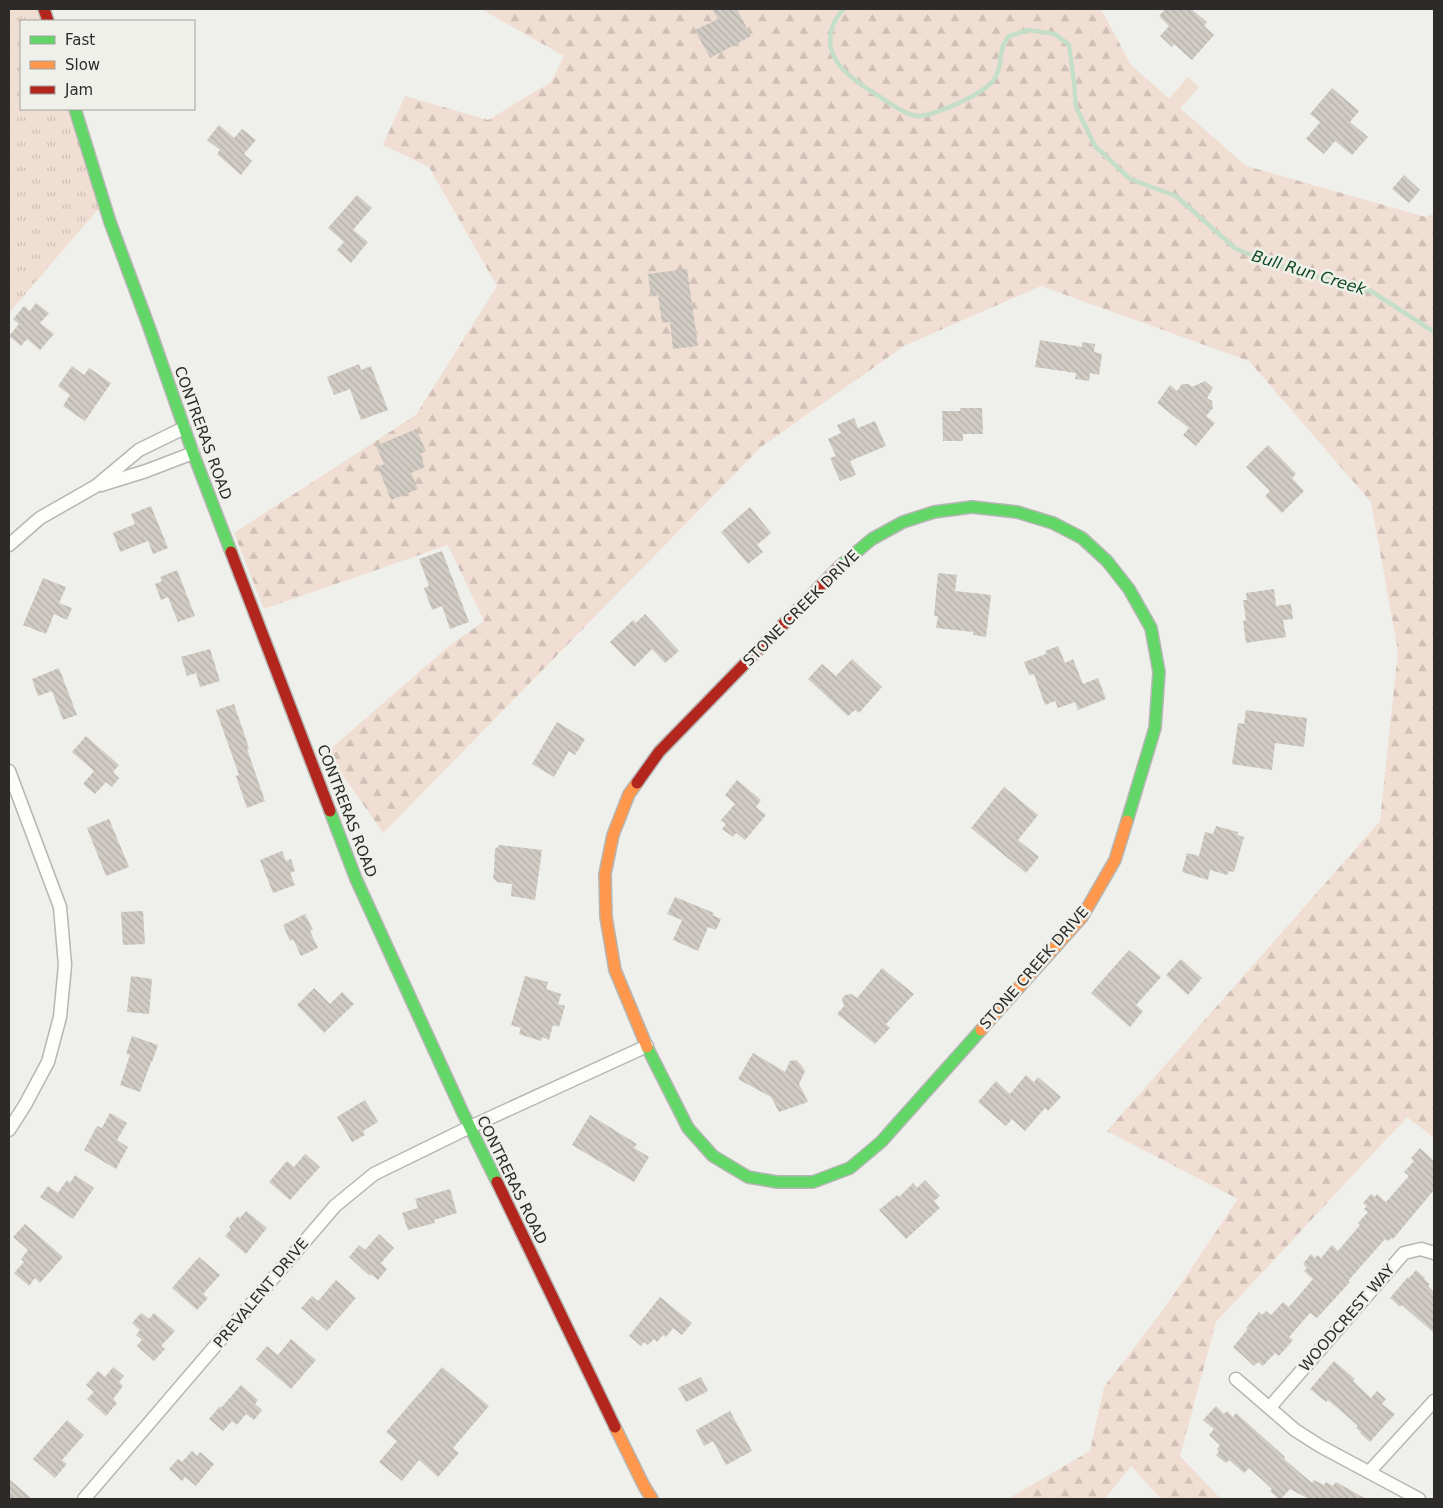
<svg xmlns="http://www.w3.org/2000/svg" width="1443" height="1508" font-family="'DejaVu Sans',sans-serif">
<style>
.grass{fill:url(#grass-tufts)}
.forest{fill:url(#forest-firs)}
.pitch{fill:#f1ded3}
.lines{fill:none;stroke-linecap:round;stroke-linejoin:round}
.stream{stroke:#c4dec8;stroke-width:4.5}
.building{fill:url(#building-back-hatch)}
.street-casing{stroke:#b6b6b4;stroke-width:15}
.fast-casing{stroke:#b6b6b4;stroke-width:14}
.slow-casing{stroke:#b6b6b4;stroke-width:14}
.jam-casing{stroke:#b6b6b4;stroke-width:14}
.street{stroke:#fdfdfc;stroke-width:12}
.fast{stroke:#63d668;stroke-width:11}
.slow{stroke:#ff974d;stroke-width:11}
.jam{stroke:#b3261e;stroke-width:11}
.labels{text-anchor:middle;stroke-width:5;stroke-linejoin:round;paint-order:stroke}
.street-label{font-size:15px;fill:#2c2b2a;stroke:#f0f0eb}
.water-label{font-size:16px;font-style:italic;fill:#104a25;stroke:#f0f0eb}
</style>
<defs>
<pattern id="grass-tufts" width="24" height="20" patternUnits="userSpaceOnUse" patternTransform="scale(1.25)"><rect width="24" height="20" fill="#f1ded3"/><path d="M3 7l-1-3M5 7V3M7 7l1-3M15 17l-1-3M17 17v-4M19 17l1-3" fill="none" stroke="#cfbfb5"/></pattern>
<pattern id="forest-firs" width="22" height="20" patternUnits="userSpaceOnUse" patternTransform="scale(1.25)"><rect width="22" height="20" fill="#f1ded3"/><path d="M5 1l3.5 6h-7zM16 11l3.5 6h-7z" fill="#cfbfb5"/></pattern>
<pattern id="building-back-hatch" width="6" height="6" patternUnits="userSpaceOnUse" patternTransform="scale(1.25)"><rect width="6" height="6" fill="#d0cbc3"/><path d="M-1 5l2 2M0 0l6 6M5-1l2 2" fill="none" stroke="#b3aea8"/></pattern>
</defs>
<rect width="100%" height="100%" fill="#efefec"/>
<polygon class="grass" points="9,9 37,9 41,21 21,21 21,109 69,109 101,206 9,313"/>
<polygon class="forest" points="481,9 1101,9 1131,65 1246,166 1426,217 1434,213 1434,1138 1407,1117 1216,1322 1180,1456 1221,1499 1161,1499 1131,1466 1105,1499 1008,1499 1090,1451 1104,1387 1166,1306 1238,1199 1107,1131 1380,821 1398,651 1371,502 1249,361 1041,286 904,346 761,447 383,833 327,752 449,646 484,621 448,545 264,609 234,533 416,415 497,286 429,167 383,145 405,96 488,120 551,82 564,56"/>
<polygon class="pitch" points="1188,77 1199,87 1178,111 1167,101"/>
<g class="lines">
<path class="stream" d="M 843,9 C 840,14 835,19 833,25 C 819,60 856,82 880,97 C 890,103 906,115 917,116 C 935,116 980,95 992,82 C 1002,70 999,58 1003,46 C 1004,43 1007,39 1009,36 L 1029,30 L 1055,34 L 1069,45 L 1074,82 L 1076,107 L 1095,146 L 1130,179 L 1176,196 L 1236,249 L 1286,268 L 1371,291 L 1434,332"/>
</g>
<g class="building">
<polygon points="712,9 737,9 751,36 710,58 695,30 718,19"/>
<polygon points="1165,9 1191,9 1207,22 1204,26 1214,35 1192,60 1174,44 1172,47 1160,36 1169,26 1159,16"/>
<polygon points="1332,88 1359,111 1350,122 1368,137 1352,155 1335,141 1324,154 1306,139 1320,122 1310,114"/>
<polygon points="219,125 234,138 242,129 256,140 244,154 252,161 241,175 217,154 220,150 207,140"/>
<polygon points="1404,175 1420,190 1409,203 1392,189"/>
<polygon points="357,195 372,208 353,230 368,242 351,263 337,250 344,242 328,228"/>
<polygon points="687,269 698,346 673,349 670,322 662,323 658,295 651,296 648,274"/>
<polygon points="36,303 49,313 40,323 54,334 40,350 27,339 21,346 9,336 19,324 13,319 24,306 30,311"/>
<polygon points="1040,340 1082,347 1082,342 1095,344 1094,352 1102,354 1099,375 1090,373 1089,381 1075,379 1076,373 1035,367"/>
<polygon points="359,364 361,370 371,366 388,410 361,420 350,389 334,395 327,377"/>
<polygon points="72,366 84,375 89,368 111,383 85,421 63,406 70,395 58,386"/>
<polygon points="1205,381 1213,388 1207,398 1212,401 1213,408 1206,416 1215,423 1196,446 1183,435 1189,428 1157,403 1170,385 1177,391 1182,384 1188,384 1192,387"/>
<polygon points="960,408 982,408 983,434 963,434 963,441 943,441 942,411 960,411"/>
<polygon points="854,418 858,428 875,421 886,446 850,461 856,475 840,481 830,458 836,456 828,439 841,433 837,425"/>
<polygon points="416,429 426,451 420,454 425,467 411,473 418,489 391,500 378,467 384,464 376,446"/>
<polygon points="1268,445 1296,474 1292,478 1304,491 1282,513 1265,496 1270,491 1246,467"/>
<polygon points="151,506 168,548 153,554 148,541 120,552 113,533 135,524 131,514"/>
<polygon points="750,507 771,533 757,545 763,552 748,564 721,532"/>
<polygon points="442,551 469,622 450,629 442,606 432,610 424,588 429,586 419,559"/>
<polygon points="177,570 195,616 178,622 168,597 161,600 155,584 162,581 160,577"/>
<polygon points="938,573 957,575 955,591 991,595 986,637 973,635 973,632 936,628 938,616 934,616"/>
<polygon points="43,578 66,587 59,603 72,608 67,620 54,614 46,634 23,625"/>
<polygon points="1274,589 1276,606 1291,604 1293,619 1283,620 1286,637 1246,643 1243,621 1246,620 1243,600 1247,600 1246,593"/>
<polygon points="645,614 679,651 665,663 652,649 634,667 610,642 633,620 636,623"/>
<polygon points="1058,646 1065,663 1073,659 1083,684 1098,678 1106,699 1078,710 1075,702 1058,708 1055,701 1045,705 1034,674 1029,675 1024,662 1046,654 1045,651"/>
<polygon points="210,649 220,681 200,687 196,673 187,676 181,657"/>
<polygon points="852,659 882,687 859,713 855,710 848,716 808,679 822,664 836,676"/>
<polygon points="59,668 77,715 63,720 52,691 38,696 32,679"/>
<polygon points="234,704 249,748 247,749 265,801 247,808 236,776 239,775 216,710"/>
<polygon points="1246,710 1307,718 1304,747 1275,743 1272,770 1232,764 1238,723 1244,724"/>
<polygon points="557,722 585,739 575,755 569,751 554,777 532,764"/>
<polygon points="86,736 119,765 113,772 119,778 112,787 106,782 95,794 83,784 94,771 72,752"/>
<polygon points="737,780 761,800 756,807 766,815 745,840 736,833 733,837 722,829 726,824 721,820 735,804 725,795"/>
<polygon points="1004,787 1038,815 1018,840 1039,857 1026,873 971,828"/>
<polygon points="109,819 129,867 106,876 87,828"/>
<polygon points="1216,826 1238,832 1237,835 1244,837 1234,872 1229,871 1227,875 1210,870 1208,880 1182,872 1187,853 1199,856 1205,832 1213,834"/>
<polygon points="500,845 542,850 535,900 511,896 512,884 497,882 493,878 494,871 495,849"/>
<polygon points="282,851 286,861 291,859 295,871 290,873 295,885 273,893 260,860"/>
<polygon points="675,897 714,913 712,915 721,919 716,930 708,927 698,951 673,940 682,920 667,914"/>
<polygon points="143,911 145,944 123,945 121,912"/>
<polygon points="305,914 313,930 310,931 318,948 301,956 293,939 290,941 283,925"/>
<polygon points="1129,950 1161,977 1136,1005 1143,1011 1130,1027 1091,993"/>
<polygon points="1181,959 1202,978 1188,995 1166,975"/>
<polygon points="882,968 914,994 886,1024 890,1028 875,1044 837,1014 844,1006 842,999 845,995 851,994 857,998"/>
<polygon points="131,976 152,979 149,1014 127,1012"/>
<polygon points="525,976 548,982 546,989 561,994 558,1004 565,1006 559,1027 553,1025 549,1040 542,1037 541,1041 519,1034 521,1028 511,1025"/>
<polygon points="314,988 330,1004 342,992 354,1004 324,1033 297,1005"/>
<polygon points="132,1036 158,1045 152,1062 151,1062 140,1092 120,1085 130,1055 126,1054"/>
<polygon points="753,1053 785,1072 790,1061 796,1060 801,1065 805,1071 799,1084 808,1102 779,1112 771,1097 738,1079"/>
<polygon points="1026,1075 1034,1082 1038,1077 1061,1097 1048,1111 1045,1108 1025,1131 1012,1119 1006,1126 978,1102 996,1081 1010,1094"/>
<polygon points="365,1100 378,1122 363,1131 365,1135 352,1142 337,1117"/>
<polygon points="110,1113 127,1123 117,1140 128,1147 116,1169 84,1150 97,1126 102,1128"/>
<polygon points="590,1115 637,1144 634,1148 649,1157 634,1182 572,1145"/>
<polygon points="1420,1148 1434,1161 1434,1190 1393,1239 1391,1238 1388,1241 1385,1239 1348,1281 1350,1282 1317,1318 1310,1313 1289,1337 1293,1340 1279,1356 1275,1353 1263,1366 1258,1362 1254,1366 1233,1347 1248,1329 1246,1328 1259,1312 1262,1315 1266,1311 1271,1315 1283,1302 1289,1307 1313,1279 1304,1271 1307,1268 1303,1264 1311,1254 1315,1258 1318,1255 1321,1258 1332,1245 1338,1251 1360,1225 1358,1223 1368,1212 1364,1209 1367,1206 1363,1203 1371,1194 1375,1197 1377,1194 1386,1202 1409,1176 1404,1172 1414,1161 1411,1158"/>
<polygon points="305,1154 320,1167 290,1200 269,1182 287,1161 294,1167"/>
<polygon points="75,1175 94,1188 73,1219 40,1197 48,1186 58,1193 67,1180 70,1183"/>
<polygon points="925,1180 940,1196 934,1201 940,1208 906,1239 879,1210 897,1195 899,1197 913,1183 917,1188"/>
<polygon points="450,1189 457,1213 434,1220 435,1223 408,1230 402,1213 418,1208 415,1199"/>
<polygon points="246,1211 267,1228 246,1254 225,1236 231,1229 229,1227 238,1216 240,1218"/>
<polygon points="25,1224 63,1257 40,1283 35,1278 29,1286 14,1273 24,1262 21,1259 28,1250 13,1237"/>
<polygon points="379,1234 394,1248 381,1263 387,1269 378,1280 371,1274 370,1276 349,1257 359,1245 365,1250"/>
<polygon points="199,1257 220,1275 203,1294 208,1298 197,1310 172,1288"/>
<polygon points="1416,1270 1425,1278 1424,1279 1430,1284 1428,1286 1434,1292 1434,1333 1402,1305 1400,1307 1390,1298 1408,1277 1409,1278"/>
<polygon points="336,1280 356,1298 327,1331 301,1308 312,1296 318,1301"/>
<polygon points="660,1297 692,1323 682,1335 673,1328 666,1337 663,1335 657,1342 654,1339 648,1345 644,1342 641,1346 629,1336"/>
<polygon points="141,1313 149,1319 154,1313 175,1331 161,1346 165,1349 154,1361 137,1346 142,1340 136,1335 140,1330 132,1323"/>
<polygon points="291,1339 316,1360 291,1389 256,1359 267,1346 278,1355"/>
<polygon points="1334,1361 1355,1379 1353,1381 1371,1398 1377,1391 1386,1399 1382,1404 1395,1414 1370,1442 1360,1433 1361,1432 1356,1428 1358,1426 1348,1417 1328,1400 1326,1402 1310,1389"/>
<polygon points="113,1367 124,1376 119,1382 123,1386 113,1399 117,1403 106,1416 87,1399 94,1392 86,1385 98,1371 105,1377"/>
<polygon points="442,1367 489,1406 453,1448 459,1453 438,1477 419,1460 402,1481 379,1462 397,1441 386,1432"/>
<polygon points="701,1377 708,1391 686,1402 678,1388"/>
<polygon points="241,1385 258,1400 255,1404 262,1410 254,1420 246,1414 237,1425 232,1421 223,1431 209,1419 220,1406 221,1408"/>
<polygon points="1216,1406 1224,1414 1227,1411 1233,1417 1236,1413 1285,1457 1284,1459 1312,1483 1314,1480 1324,1485 1326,1482 1333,1486 1336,1482 1366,1499 1309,1499 1290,1489 1281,1499 1279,1499 1270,1491 1272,1489 1249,1468 1244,1473 1229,1460 1226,1463 1216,1455 1219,1451 1217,1449 1220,1445 1209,1435 1214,1429 1203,1420"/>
<polygon points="730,1411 752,1451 726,1465 713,1441 704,1446 696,1430"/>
<polygon points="67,1420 84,1435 62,1460 67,1464 55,1478 33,1459"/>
<polygon points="192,1451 197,1456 200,1452 214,1464 196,1486 185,1477 182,1481 169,1469 178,1459 182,1462"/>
<polygon points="9,1479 32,1499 9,1499"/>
</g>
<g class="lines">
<defs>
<g id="street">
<polyline points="101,485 146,471 193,453"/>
<polyline points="9,545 40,518 96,486 139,450 184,428"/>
<polyline points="9,771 60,907 65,965 60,1017 48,1062 25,1105 9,1130"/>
<polyline points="1236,1379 1295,1430 1320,1446 1419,1499"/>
<polyline points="1270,1407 1404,1253 1421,1249 1434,1253"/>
<polyline points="1369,1472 1434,1401"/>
<polyline points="84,1499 335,1206 374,1174 470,1127 647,1046"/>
</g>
<g id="fast">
<polyline points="75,109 110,222 149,327 193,453 231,552"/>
<polyline points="972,507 1017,512 1053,523 1082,538 1107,561 1129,589 1151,628 1159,672 1155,728 1127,821"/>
<polyline points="840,566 872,539 903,522 934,512 972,507"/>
<polyline points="330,811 356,879 462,1111 497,1182"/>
<polyline points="647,1047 688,1128 713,1156 748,1177 777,1182 813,1182 850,1168 881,1142 981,1030"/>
</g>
<g id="slow">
<polyline points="637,783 629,794 613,835 605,874 606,917 615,970 647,1047"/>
<polyline points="981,1030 1082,917 1115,860 1127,821"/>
<polyline points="615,1427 644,1486 652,1499"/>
</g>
<g id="jam">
<polyline points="44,9 48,21"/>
<polyline points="231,552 330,811"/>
<polyline points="637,783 659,752 840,566"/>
<polyline points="497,1182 615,1427"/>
</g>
</defs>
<use href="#street" class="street-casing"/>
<use href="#fast" class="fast-casing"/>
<use href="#slow" class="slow-casing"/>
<use href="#jam" class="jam-casing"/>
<use href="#street" class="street"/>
<use href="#fast" class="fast"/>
<use href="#slow" class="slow"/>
<use href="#jam" class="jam"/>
</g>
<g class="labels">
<g class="street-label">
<text transform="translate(203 433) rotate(70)" y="5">CONTRERAS ROAD</text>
<text transform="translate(801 608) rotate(-45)" y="5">STONE CREEK DRIVE</text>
<text transform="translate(347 811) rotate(69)" y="5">CONTRERAS ROAD</text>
<text transform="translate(1034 968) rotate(-49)" y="5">STONE CREEK DRIVE</text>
<text transform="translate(512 1180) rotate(64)" y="5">CONTRERAS ROAD</text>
<text transform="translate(261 1293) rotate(-50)" y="5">PREVALENT DRIVE</text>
<text transform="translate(1347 1318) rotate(-49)" y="5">WOODCREST WAY</text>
</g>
<g class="water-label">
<text transform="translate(1309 272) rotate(17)" y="6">Bull Run Creek</text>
</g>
</g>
<rect width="1443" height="1508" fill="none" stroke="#2c2b2a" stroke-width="20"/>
<rect x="20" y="20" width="175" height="90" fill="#f0f0eb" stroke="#a2a19e"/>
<rect x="30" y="36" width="25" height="8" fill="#63d668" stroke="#a2a19e"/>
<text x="65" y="45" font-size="15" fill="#2c2b2a">Fast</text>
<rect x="30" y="61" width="25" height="8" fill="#ff974d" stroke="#a2a19e"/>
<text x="65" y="70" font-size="15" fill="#2c2b2a">Slow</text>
<rect x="30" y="86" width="25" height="8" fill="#b3261e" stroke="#a2a19e"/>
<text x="65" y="95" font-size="15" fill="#2c2b2a">Jam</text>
</svg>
